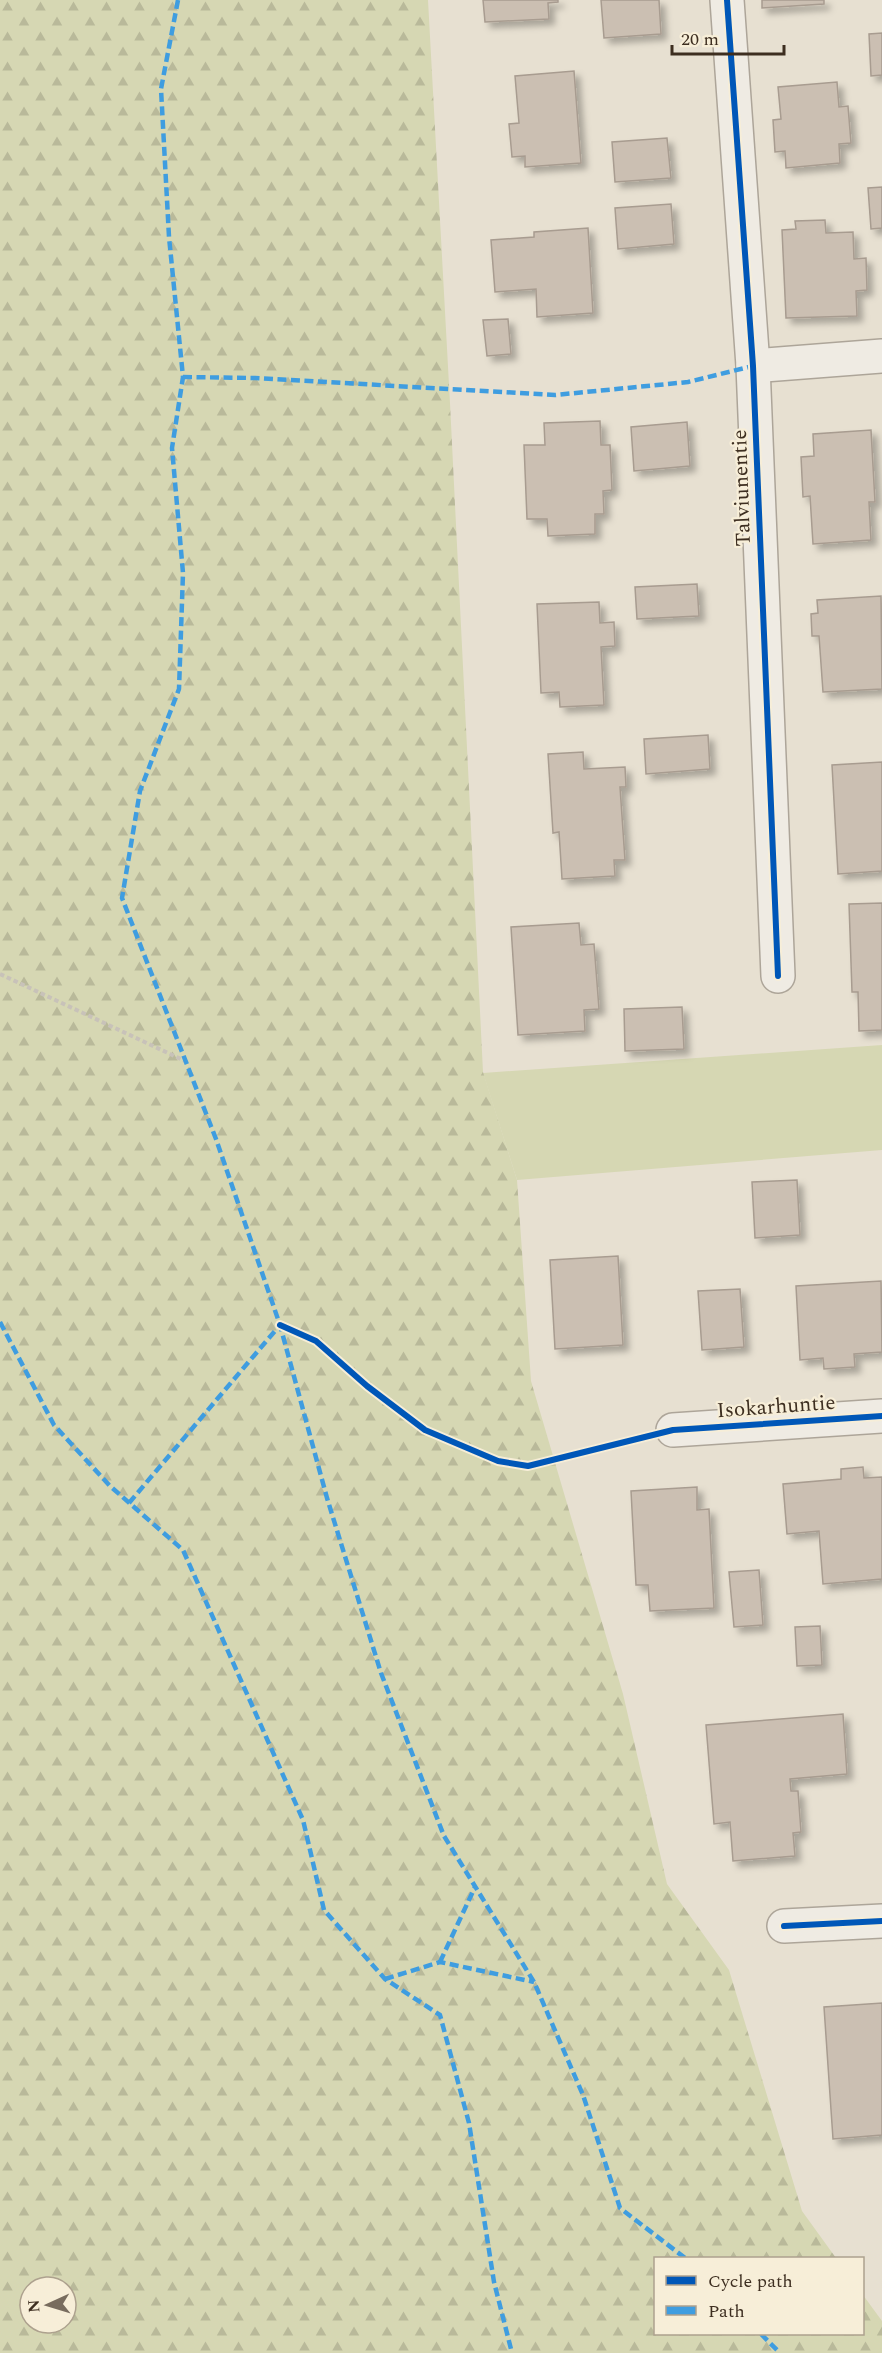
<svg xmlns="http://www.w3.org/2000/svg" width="882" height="2353" font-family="Spectral,serif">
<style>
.green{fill:#d6d7b3}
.forest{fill:url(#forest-firs);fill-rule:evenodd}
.building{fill:#cbbfb2;stroke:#a89c90;stroke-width:1.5;filter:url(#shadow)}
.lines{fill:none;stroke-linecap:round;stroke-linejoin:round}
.street-casing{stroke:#ada599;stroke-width:36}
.path{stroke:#c8c2b9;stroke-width:4;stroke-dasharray:4.5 3;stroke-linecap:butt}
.street{stroke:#efebe3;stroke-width:33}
.quiet{stroke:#3f9de0;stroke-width:4.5;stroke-dasharray:9 4.5;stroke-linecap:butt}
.cycleway-casing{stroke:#f7eed8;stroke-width:10}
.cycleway{stroke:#0057b8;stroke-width:6}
.labels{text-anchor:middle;stroke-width:4.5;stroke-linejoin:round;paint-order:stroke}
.street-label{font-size:21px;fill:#3d2e20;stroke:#f7eed8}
</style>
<defs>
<pattern id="forest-firs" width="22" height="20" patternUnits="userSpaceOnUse" patternTransform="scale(1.5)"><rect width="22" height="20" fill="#d6d7b3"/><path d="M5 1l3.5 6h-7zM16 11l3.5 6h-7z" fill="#b9b99a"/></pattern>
<filter id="shadow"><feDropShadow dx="5.5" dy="5.5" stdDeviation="3" flood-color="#0004"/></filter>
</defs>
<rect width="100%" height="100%" fill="#e7e0d1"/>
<polygon class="green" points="882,1045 882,1150 517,1180 483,1073"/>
<path class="forest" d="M 0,0 L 428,0 L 450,403 L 483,1072 L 517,1180 L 531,1381 L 623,1694 L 667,1884 L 729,1970 L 802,2211 L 836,2258 L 656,2258 L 656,2334 L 862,2334 L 863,2295 L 882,2321 L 882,2353 L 0,2353 ZM 30,2287 L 66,2287 L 66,2323 L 30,2323 Z"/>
<g class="building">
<polygon points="483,0 558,0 558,2 548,3 549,19 485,22"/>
<polygon points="601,0 659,0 661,34 604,38"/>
<polygon points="762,0 824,0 824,4 762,8"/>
<polygon points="882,33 882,75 871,76 869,34"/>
<polygon points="574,71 581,163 525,167 525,156 512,157 509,124 519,123 515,76"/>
<polygon points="837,82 839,107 848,106 851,143 839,144 840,163 786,168 785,151 775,152 773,120 781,119 778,87"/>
<polygon points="667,138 671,178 615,182 612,142"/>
<polygon points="882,187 882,228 871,229 868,188"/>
<polygon points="671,204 674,244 618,249 615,208"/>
<polygon points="825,220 826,233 853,232 854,259 866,258 867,290 856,291 857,316 786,318 782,230 796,229 795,221"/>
<polygon points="588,228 593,313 537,317 536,289 495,292 491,240 534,237 534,232"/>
<polygon points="508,319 511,354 487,356 483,320"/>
<polygon points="600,421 601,445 610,445 612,490 603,491 604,514 595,514 595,534 548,536 547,519 527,519 524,445 545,445 544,423"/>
<polygon points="687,422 690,466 634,471 631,427"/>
<polygon points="871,430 875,502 869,502 871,540 813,544 810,496 803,497 801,457 814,456 813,434"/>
<polygon points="697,584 699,616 637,619 635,587"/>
<polygon points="881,596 882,689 823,692 819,636 812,636 811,614 818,613 817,600"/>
<polygon points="599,602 600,623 614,622 615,646 601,647 604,705 560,707 559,692 541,693 537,604"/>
<polygon points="708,735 710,769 646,774 644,739"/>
<polygon points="583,752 584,769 625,767 626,787 620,787 625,860 614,860 615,876 562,879 559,832 553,833 548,754"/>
<polygon points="882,762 882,871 838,874 832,765"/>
<polygon points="882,903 882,1030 859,1031 858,992 852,992 849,904"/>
<polygon points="579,923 581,945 594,944 599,1009 584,1010 585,1031 518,1035 511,927"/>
<polygon points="682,1007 684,1049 625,1051 624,1009"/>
<polygon points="797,1180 800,1235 755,1238 752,1182"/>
<polygon points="618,1256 623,1345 555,1349 550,1260"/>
<polygon points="881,1281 882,1352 854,1354 855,1367 824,1369 823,1358 800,1360 796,1286"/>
<polygon points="740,1289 744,1347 702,1350 698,1291"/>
<polygon points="863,1467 864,1478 882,1477 882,1579 823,1584 819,1531 787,1534 783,1484 841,1479 841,1469"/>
<polygon points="697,1487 697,1510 709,1509 714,1608 650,1611 648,1585 636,1585 631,1491"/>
<polygon points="759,1570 763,1625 734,1627 729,1572"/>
<polygon points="820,1626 822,1665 797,1666 795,1627"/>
<polygon points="843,1714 847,1774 790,1779 791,1791 798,1791 801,1832 793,1833 795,1856 733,1861 730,1822 714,1824 706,1725"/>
<polygon points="882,2003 882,2135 833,2139 824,2007"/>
</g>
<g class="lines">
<defs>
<g id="street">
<polyline points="727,0 753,366 778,976"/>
<polyline points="753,366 882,356"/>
<polyline points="673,1430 882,1416"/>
<polyline points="784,1926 882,1921"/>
</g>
</defs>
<use href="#street" class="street-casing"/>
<polyline class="path" points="0,974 185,1061"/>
<use href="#street" class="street"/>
<g class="quiet">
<polyline points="178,0 161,89 169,237 183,377 172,448 183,573 179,689 140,791 122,898 216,1139 280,1325 327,1498 381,1673 444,1836 534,1982 583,2095 620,2208 685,2258"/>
<polyline points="183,377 255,378 555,395 688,382 753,366"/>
<polyline points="0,1322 54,1425 110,1486 183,1550 303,1820 324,1910 385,1979 440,2015 469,2123 494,2282 512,2353"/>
<polyline points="129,1503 280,1325"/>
<polyline points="440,1962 475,1887"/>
<polyline points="385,1979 440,1962 534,1982"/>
<polyline points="761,2334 780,2353"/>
</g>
<defs>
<g id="cycleway">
<polyline points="727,0 753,366 778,976"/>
<polyline points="280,1325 316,1341 367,1386 425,1430 498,1461 528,1466 673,1430 882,1416"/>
<polyline points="784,1926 882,1921"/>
</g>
</defs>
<use href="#cycleway" class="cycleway-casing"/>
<use href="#cycleway" class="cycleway"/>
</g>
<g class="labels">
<g class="street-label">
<text transform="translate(741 488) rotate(-92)" y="7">Talviunentie</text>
<text transform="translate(776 1406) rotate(-4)" y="7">Isokarhuntie</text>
</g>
</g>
<rect x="654" y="2257" width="210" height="78" fill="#f7eed8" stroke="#ada18e" stroke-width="1.5"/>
<rect x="666" y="2276" width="30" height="9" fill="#0057b8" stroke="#ada18e" stroke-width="1.5"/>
<text x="708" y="2287" font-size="18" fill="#3d2e20">Cycle path</text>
<rect x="666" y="2306" width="30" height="9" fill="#3f9de0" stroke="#ada18e" stroke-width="1.5"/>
<text x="708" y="2317" font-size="18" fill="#3d2e20">Path</text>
<g transform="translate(48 2305) rotate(266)"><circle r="28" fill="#f7eed8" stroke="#ada18e" stroke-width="1.5"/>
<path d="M0-4.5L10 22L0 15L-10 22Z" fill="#786c5e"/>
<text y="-9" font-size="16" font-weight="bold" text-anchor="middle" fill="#3d2e20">N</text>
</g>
<path d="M672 45v9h112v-9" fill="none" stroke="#3d2e20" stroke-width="3"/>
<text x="681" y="45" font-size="18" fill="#3d2e20" stroke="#f7eed8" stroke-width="4.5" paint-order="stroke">20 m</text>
</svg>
